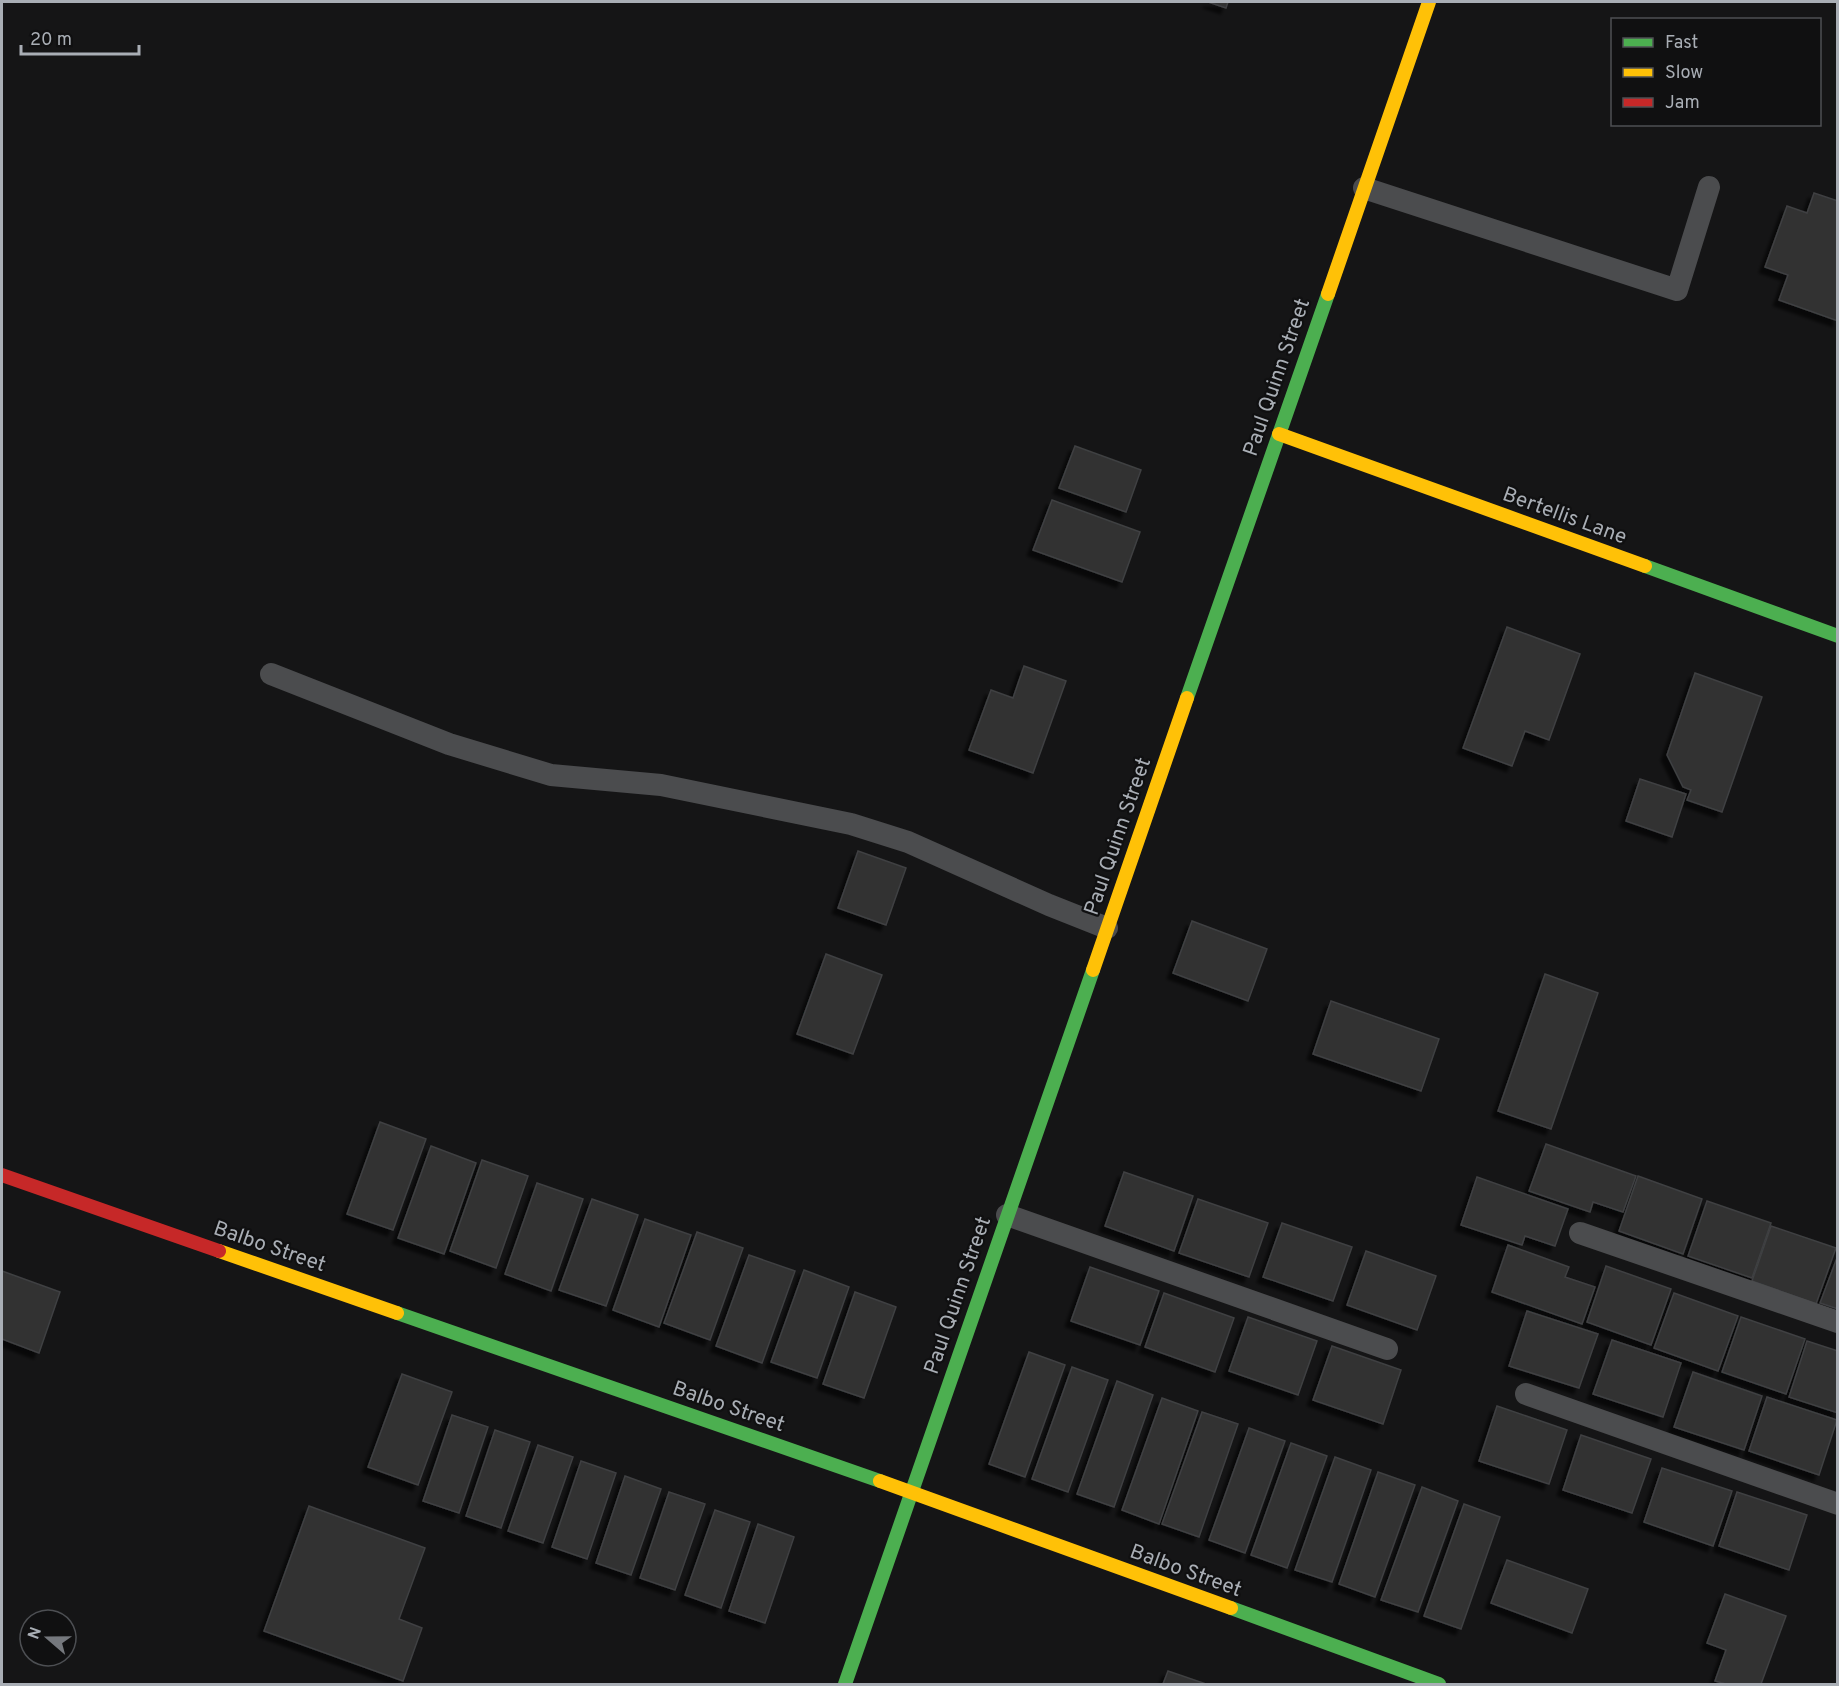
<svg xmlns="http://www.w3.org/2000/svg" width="1839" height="1686" font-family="Overpass,sans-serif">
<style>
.building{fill:#313233;stroke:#3f4042;stroke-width:1.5;filter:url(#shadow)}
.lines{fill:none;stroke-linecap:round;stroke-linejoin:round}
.lane{stroke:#4b4c4e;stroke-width:22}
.fast{stroke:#4caf50;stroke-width:14}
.slow{stroke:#ffc107;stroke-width:14}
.jam{stroke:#c62828;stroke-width:14}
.labels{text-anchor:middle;stroke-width:4.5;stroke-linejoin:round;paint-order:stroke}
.street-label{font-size:21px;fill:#a9aeb5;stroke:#101011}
</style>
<defs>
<filter id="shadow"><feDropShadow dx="-5.5" dy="5.5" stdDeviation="1.5" flood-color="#0009"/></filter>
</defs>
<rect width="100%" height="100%" fill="#151516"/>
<g class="building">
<polygon points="1208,2 1228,2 1226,8"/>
<polygon points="1814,193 1838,201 1838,321 1779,300 1788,275 1765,267 1787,206 1807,213"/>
<polygon points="1075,446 1141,470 1126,512 1059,488"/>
<polygon points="1052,500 1140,532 1122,582 1033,550"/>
<polygon points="1507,627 1580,654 1549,740 1525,731 1512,766 1463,748"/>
<polygon points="1024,666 1066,681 1033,773 969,750 991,690 1013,698"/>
<polygon points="1695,673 1762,697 1722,812 1687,800 1691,790 1683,787 1667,755"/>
<polygon points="1640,779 1686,794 1672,837 1626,821"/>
<polygon points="858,851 906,868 886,925 838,908"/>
<polygon points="1192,921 1267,949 1248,1001 1173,973"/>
<polygon points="826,954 882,975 853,1054 797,1034"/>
<polygon points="1545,974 1598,993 1551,1129 1498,1111"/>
<polygon points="1331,1001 1439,1039 1421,1091 1313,1054"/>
<polygon points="380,1122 426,1139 393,1230 347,1214"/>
<polygon points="1546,1144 1636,1176 1623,1212 1593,1202 1590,1212 1529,1191"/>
<polygon points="431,1146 476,1163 444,1254 398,1238"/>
<polygon points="482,1160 528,1176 496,1268 450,1251"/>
<polygon points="1124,1172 1193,1196 1174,1251 1105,1226"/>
<polygon points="1638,1176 1702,1199 1683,1254 1619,1231"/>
<polygon points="1477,1177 1568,1209 1555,1246 1525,1236 1522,1245 1461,1225"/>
<polygon points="537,1183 583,1199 551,1291 505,1274"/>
<polygon points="592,1199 638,1215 606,1306 559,1290"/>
<polygon points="1198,1199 1268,1223 1249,1277 1179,1253"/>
<polygon points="1707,1201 1771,1223 1752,1278 1688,1256"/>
<polygon points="645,1219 691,1235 659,1327 613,1310"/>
<polygon points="1282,1223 1352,1247 1333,1301 1263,1277"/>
<polygon points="1771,1226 1836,1248 1816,1304 1752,1281"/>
<polygon points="697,1232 743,1248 710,1340 664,1323"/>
<polygon points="1508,1245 1569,1267 1565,1277 1595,1287 1582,1324 1492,1292"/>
<polygon points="1366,1251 1436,1276 1417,1330 1347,1305"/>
<polygon points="749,1255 795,1271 762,1363 716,1346"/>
<polygon points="1838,1255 1838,1309 1820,1303"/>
<polygon points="1606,1266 1671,1289 1651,1345 1587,1322"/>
<polygon points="1090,1267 1159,1291 1140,1345 1071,1321"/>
<polygon points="804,1270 849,1287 817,1378 771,1362"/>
<polygon points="2,1271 60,1292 39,1353 2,1339"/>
<polygon points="855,1292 896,1307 864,1398 823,1384"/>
<polygon points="1164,1293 1234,1318 1215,1372 1145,1347"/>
<polygon points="1674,1293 1738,1316 1718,1371 1654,1348"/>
<polygon points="1527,1311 1598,1334 1579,1388 1509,1366"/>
<polygon points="1248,1317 1317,1341 1298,1395 1229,1371"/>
<polygon points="1741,1317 1805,1339 1786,1394 1722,1372"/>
<polygon points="1612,1340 1681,1363 1663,1417 1593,1394"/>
<polygon points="1807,1341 1838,1351 1838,1413 1789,1397"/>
<polygon points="1332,1346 1401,1370 1383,1424 1313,1400"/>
<polygon points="1029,1352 1065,1365 1025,1477 989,1464"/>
<polygon points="1072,1367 1108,1380 1068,1492 1032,1479"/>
<polygon points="1693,1372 1762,1396 1744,1450 1674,1427"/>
<polygon points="402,1374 452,1392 418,1485 368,1467"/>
<polygon points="1117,1381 1153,1395 1114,1507 1077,1494"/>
<polygon points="1767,1397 1837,1420 1819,1475 1749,1451"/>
<polygon points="1162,1398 1198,1411 1159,1524 1122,1510"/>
<polygon points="1497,1406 1567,1430 1549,1484 1479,1461"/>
<polygon points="1202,1412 1238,1424 1199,1537 1162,1524"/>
<polygon points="452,1415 488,1427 459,1513 423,1501"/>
<polygon points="1249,1428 1285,1441 1245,1553 1209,1540"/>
<polygon points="495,1430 530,1442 501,1528 466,1516"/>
<polygon points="1581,1435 1651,1459 1632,1513 1563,1490"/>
<polygon points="1291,1443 1327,1456 1287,1568 1251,1555"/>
<polygon points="538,1445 573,1457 543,1543 508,1531"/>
<polygon points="1335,1457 1371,1470 1332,1582 1295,1570"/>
<polygon points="581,1461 616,1473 587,1559 552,1547"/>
<polygon points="1662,1468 1732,1491 1713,1546 1644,1522"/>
<polygon points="1378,1472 1415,1485 1375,1597 1339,1584"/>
<polygon points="625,1476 661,1489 631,1575 596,1563"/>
<polygon points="1422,1487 1458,1501 1418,1612 1381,1600"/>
<polygon points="669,1492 705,1504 675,1590 640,1578"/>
<polygon points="1737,1492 1807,1515 1789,1570 1719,1546"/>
<polygon points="1464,1504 1500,1517 1461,1629 1424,1616"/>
<polygon points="309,1506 425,1548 399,1619 422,1628 403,1681 264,1631"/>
<polygon points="715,1510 750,1522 721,1608 685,1595"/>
<polygon points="758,1524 794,1537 765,1623 729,1611"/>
<polygon points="1507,1560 1588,1589 1572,1633 1491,1603"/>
<polygon points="1725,1594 1786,1616 1761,1684 1726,1684 1715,1681 1726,1650 1707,1643"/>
<polygon points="1168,1671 1206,1684 1163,1684"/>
</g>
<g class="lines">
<g class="lane">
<polyline points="1364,188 1677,290 1709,187"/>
<polyline points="271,674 449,744 551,775 661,785 851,824 908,842 1049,905 1107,928"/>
<polyline points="1007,1215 1387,1349"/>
<polyline points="1580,1233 1838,1322"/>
<polyline points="1526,1394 1838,1504"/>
</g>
<g class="fast">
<polyline points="1645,566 1838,636"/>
<polyline points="1187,698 1328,294"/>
<polyline points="397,1313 880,1481"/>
<polyline points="1231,1608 1439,1684"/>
<polyline points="845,1684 1093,970"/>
</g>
<g class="slow">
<polyline points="1328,294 1429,2"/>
<polyline points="1279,434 1645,566"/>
<polyline points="1093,970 1187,698"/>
<polyline points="219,1251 397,1313"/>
<polyline points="880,1481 1231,1608"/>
</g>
<polyline class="jam" points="2,1175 219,1251"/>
</g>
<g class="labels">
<g class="street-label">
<text transform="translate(1276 377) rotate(-71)" y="7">Paul Quinn Street</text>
<text transform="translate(1565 515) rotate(20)" y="7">Bertellis Lane</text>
<text transform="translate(1117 836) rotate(-71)" y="7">Paul Quinn Street</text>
<text transform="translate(270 1246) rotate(19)" y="7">Balbo Street</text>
<text transform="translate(957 1295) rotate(-71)" y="7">Paul Quinn Street</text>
<text transform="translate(729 1406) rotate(19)" y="7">Balbo Street</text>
<text transform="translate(1186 1570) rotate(20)" y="7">Balbo Street</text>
</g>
</g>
<rect width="1839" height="1686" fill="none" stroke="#a9aeb5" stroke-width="6"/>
<rect x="1611" y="18" width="210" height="108" fill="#101011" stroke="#4d4f53" stroke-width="1.5"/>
<rect x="1623" y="38" width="30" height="9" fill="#4caf50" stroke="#4d4f53" stroke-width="1.5"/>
<text x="1665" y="48" font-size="18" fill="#a9aeb5">Fast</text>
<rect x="1623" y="68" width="30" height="9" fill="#ffc107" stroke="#4d4f53" stroke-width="1.5"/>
<text x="1665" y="78" font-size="18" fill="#a9aeb5">Slow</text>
<rect x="1623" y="98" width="30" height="9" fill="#c62828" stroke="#4d4f53" stroke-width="1.5"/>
<text x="1665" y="108" font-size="18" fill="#a9aeb5">Jam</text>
<g transform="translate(48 1638) rotate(290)"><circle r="28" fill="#101011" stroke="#4d4f53" stroke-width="1.5"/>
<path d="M0-4.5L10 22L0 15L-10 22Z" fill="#75787d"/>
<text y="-9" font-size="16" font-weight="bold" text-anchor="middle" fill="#a9aeb5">N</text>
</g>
<path d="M21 45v9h118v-9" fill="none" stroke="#a9aeb5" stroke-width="3"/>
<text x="30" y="45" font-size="18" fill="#a9aeb5" stroke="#101011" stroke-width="4.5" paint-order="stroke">20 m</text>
</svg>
